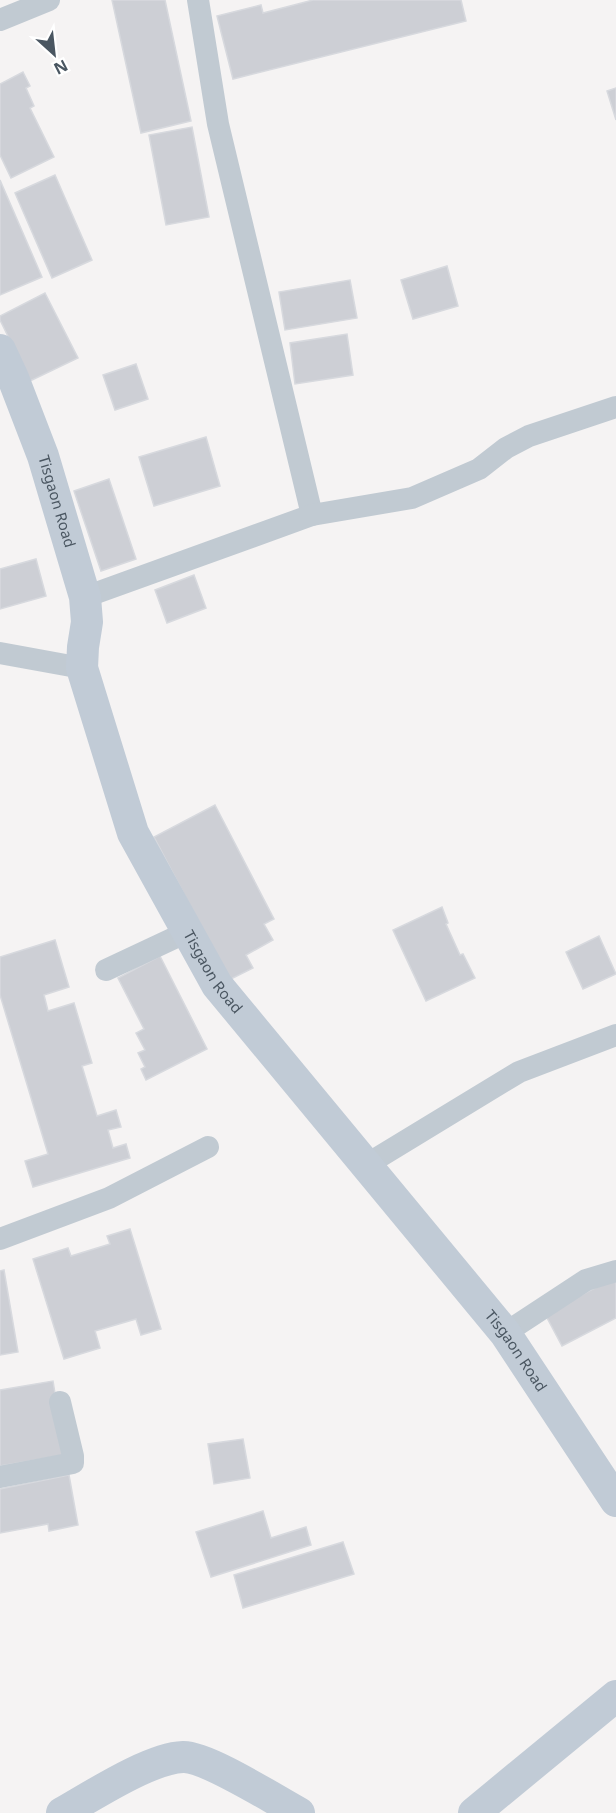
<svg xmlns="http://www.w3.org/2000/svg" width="616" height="1813" font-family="'Noto Sans',sans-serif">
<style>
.building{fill:#cdcfd5;stroke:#d7d9de;stroke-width:1.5}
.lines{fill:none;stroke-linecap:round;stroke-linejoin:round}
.street{stroke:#c1cad2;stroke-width:22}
.secondary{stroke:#c1cbd6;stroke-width:32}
.labels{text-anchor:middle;stroke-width:4.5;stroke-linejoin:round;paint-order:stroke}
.street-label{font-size:15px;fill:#4a5661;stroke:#fff}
</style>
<rect width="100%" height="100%" fill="#f5f3f3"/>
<g class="building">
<polygon points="112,0 165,0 191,121 141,133"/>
<polygon points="313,0 461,0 466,21 233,79 217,16 261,5 263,13"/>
<polygon points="23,72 30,86 26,88 34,106 30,108 54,157 11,178 0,155 0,84"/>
<polygon points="616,88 616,120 607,91"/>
<polygon points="192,127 209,217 166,225 149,135"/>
<polygon points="55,175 92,260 52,278 15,193"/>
<polygon points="0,180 42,277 0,295"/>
<polygon points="447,266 458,306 413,319 401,280"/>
<polygon points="350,280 357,318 285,330 279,292"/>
<polygon points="45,293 78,358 30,381 0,320 0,316"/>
<polygon points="347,334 353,375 295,384 290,343"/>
<polygon points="136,364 148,399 115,410 103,375"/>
<polygon points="206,437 220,486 154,506 139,457"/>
<polygon points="109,479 136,559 101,571 74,491"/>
<polygon points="36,559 46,596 0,609 0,569"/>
<polygon points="194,575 206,608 167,623 155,590"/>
<polygon points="215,805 274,919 264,924 273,940 246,955 253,968 229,980 154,837"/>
<polygon points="442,907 448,923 446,924 460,955 463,954 475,978 426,1001 393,930"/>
<polygon points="599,936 616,974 583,989 566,952"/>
<polygon points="55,940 69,987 44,995 48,1011 74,1003 92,1063 82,1066 97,1116 116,1110 121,1127 108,1130 113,1148 126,1144 130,1158 33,1187 25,1161 48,1154 0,995 0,957"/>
<polygon points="160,956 207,1049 146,1080 141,1069 145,1067 138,1053 145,1050 136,1033 144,1029 118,978"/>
<polygon points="130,1229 161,1329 141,1335 136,1319 95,1331 100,1348 64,1359 33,1259 68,1248 71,1256 110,1244 107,1236"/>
<polygon points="4,1270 18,1352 0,1355 0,1271"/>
<polygon points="616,1277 616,1318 562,1346 545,1314"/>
<polygon points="53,1381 65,1455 0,1466 0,1390"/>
<polygon points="243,1439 250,1478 214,1484 208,1444"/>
<polygon points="69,1475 78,1525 49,1531 48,1524 0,1533 0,1489"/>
<polygon points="263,1511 271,1538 306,1527 311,1545 211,1577 196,1532"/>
<polygon points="343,1542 354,1574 243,1608 234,1575"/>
</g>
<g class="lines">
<g class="street">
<polyline points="198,0 218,124 312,515"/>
<polyline points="0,20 49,0"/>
<polyline points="85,597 312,515 412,498 479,469 506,448 529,436 616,407"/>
<polyline points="0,653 82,668"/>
<polyline points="106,970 187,932"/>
<polyline points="366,1165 519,1072 616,1035"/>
<polyline points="0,1239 109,1198 208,1147"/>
<polyline points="505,1333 586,1280 616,1271"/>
<polyline points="0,1477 73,1463 73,1456 60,1402"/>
</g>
<g class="secondary">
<path id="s1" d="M 0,350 L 13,378 L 43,456 L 85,597 L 87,622 L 83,647 L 82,668 L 133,833 L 217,985 L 505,1333 L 616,1501"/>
<path d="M 62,1813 C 92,1796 150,1758 183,1757 C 206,1756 275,1800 299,1813"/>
<polyline points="474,1813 616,1696"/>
</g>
</g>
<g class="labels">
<g class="street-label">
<text dy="5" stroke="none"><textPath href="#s1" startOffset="162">Tisgaon Road</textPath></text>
<text dy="5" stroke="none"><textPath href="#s1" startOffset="666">Tisgaon Road</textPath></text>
<text dy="5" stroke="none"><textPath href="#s1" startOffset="1152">Tisgaon Road</textPath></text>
</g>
</g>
<g transform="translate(54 54) rotate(153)" stroke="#ffffff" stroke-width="4.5" paint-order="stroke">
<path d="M0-4.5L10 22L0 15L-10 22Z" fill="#4a5661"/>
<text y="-9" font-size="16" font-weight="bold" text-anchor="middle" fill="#4a5661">N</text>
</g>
</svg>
